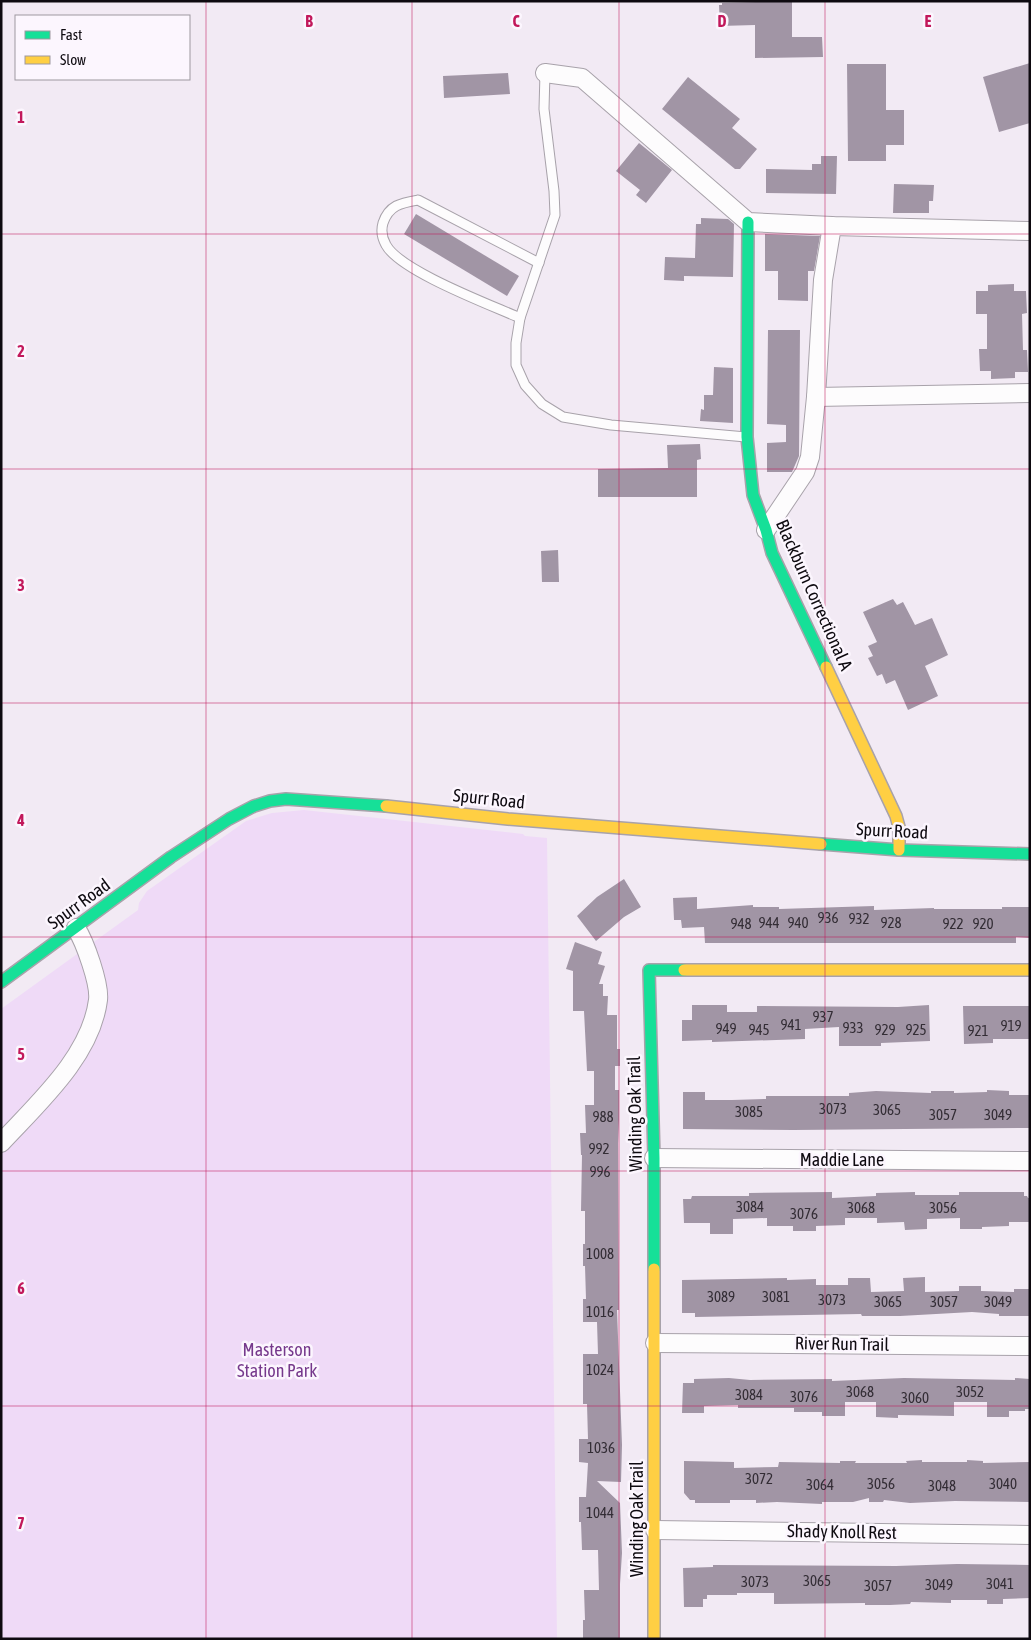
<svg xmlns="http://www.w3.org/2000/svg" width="1031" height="1640" font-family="'Asap Condensed',sans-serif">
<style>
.green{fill:#efdaf7}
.building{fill:#a195a5}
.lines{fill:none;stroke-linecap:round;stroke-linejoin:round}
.lane-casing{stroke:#a8a2aa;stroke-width:11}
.street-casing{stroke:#a8a2aa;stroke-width:20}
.fast-casing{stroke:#a8a2aa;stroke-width:14}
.slow-casing{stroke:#a8a2aa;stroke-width:14}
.lane{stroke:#fdfcfd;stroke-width:9}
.street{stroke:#fdfcfd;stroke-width:18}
.fast{stroke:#16e098;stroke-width:11}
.slow{stroke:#ffcf43;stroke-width:11}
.grid{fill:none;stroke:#c2185b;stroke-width:1;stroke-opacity:0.55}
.labels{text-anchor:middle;stroke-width:5;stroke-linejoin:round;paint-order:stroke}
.number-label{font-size:15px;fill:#332d35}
.street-label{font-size:18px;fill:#0e0a10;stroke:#fcf6fe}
.park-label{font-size:18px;fill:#76398c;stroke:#fcf6fe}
.grid-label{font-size:16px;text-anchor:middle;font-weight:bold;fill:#c2185b;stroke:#fcf6fe;stroke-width:5;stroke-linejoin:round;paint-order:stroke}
</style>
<rect width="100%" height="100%" fill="#f2eaf4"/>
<polygon class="green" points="304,810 523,834 525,836 547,838 557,1639 1,1639 1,1009 138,910 139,903 147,891 246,821 272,813"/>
<g class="building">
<polygon points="792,1 792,37 822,37 823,57 755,58 755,25 720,26 719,5 722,5 722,3"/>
<polygon points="1030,63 1030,123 999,132 983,77"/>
<polygon points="847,64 886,64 886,110 904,110 904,145 886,145 886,161 848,161"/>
<polygon points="508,73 510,94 444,98 443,76"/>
<polygon points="688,77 740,119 732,128 757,149 740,169 735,169 662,109"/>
<polygon points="639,143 672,170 646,203 636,195 640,190 616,171"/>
<polygon points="821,156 837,156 836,194 766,193 766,169 812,170 812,164 821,164"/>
<polygon points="894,184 934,185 933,201 929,201 929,213 893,213"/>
<polygon points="416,214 519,276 507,296 404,234"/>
<polygon points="701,218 728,219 734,224 733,277 684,276 684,281 664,280 665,257 695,258 696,224 701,224"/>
<polygon points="765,234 820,236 814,271 808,271 808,301 778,300 778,271 765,271"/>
<polygon points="1014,284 1014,291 1026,291 1027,313 1022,314 1023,350 1027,350 1028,372 1015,372 1015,378 991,379 991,371 980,371 979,349 987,349 987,314 976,314 976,291 988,291 988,285"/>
<polygon points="768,330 800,330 799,456 792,472 767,472 767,443 786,442 786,425 767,424"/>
<polygon points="714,367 733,368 733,423 700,421 701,409 704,410 704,395 713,395"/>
<polygon points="700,444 701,459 697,460 697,497 598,497 598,469 668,468 667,445"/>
<polygon points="558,550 559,582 542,582 541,551"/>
<polygon points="893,599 897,605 903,602 915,625 932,618 948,655 925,666 938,696 908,710 895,680 886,684 882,674 877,676 868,658 873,656 868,646 877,642 863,612"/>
<polygon points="624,879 641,907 624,917 596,941 577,916 597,897"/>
<polygon points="697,897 697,909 753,905 753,907 779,907 779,909 874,906 874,910 934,908 934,909 1002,909 1002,907 1030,907 1030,938 1016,937 1016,943 705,943 704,927 682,928 681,920 674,920 673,898"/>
<polygon points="575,942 602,952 598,964 605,966 599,984 603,984 603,996 608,996 607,1015 617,1015 617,1049 620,1049 620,1066 615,1066 615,1090 619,1090 619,1120 618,1143 619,1310 617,1310 622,1445 621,1482 597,1481 620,1503 622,1553 620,1584 620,1639 583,1639 583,1620 585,1620 584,1590 599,1590 598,1550 582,1550 581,1522 579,1522 579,1497 586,1497 588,1463 579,1462 579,1439 588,1439 587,1404 583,1404 583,1354 598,1354 597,1322 583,1322 583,1299 586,1299 585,1266 583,1266 583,1244 585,1244 585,1211 581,1211 582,1155 581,1155 580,1133 586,1133 585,1105 594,1105 594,1071 587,1071 584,1011 573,1011 573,971 566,969"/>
<polygon points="692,1005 727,1005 727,1012 757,1012 757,1006 898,1007 929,1005 930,1041 881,1043 881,1046 839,1046 839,1027 805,1029 805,1039 712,1042 712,1040 682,1041 682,1020 692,1020"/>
<polygon points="963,1006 1030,1006 1030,1039 993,1039 993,1043 964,1044"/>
<polygon points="987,1090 1009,1091 1009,1095 1030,1095 1030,1128 793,1130 683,1129 683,1092 705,1092 705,1100 732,1100 766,1099 766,1096 849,1096 849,1093 876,1091 931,1093 931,1091 954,1091 954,1093 987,1092"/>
<polygon points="832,1192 832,1198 876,1196 876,1193 915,1192 915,1195 959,1195 959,1192 1024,1192 1024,1196 1027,1196 1028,1198 1030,1198 1030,1222 1009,1222 1009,1226 982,1227 982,1229 960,1229 960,1218 927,1219 927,1229 905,1230 904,1222 877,1223 877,1218 845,1218 845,1225 816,1226 816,1231 793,1231 793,1226 767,1226 767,1218 733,1219 733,1234 710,1234 710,1223 684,1223 683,1199 691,1199 692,1196 749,1196 749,1193"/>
<polygon points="925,1277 925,1292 959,1291 959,1286 981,1286 981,1291 1014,1292 1014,1289 1030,1289 1030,1316 999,1316 999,1314 972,1312 900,1316 862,1316 861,1314 695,1317 695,1313 682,1313 682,1280 787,1278 787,1280 816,1279 816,1285 848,1285 848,1278 870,1278 871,1292 904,1291 903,1278"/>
<polygon points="729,1378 750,1380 832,1379 832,1381 904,1378 1015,1380 1015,1378 1030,1379 1030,1409 1025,1409 1025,1411 1009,1411 1009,1417 987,1417 987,1402 954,1402 954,1416 898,1415 898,1418 876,1417 876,1402 845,1402 845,1416 822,1416 822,1412 794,1412 794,1408 738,1408 738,1405 704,1406 704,1413 682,1413 683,1383 694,1383 694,1379"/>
<polygon points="922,1460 922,1462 967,1462 967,1460 983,1461 983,1463 1030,1462 1030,1502 955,1501 910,1503 884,1500 883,1502 869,1502 869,1498 853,1502 822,1502 822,1504 777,1502 756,1503 756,1500 730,1500 730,1503 695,1503 695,1500 690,1500 684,1493 684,1461 734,1462 734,1468 778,1467 779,1462 840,1463 840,1461 856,1461 855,1463 907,1463 906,1461"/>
<polygon points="957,1564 1030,1565 1030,1598 1003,1599 1003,1604 987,1604 987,1600 951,1600 951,1603 911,1602 910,1604 890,1605 865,1605 865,1603 774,1604 774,1593 737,1593 737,1595 707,1595 707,1599 703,1599 703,1607 684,1607 683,1568 713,1567 713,1565 896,1566"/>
</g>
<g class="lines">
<defs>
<g id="lane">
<polyline points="545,73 544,109 554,191 555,215 520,318 516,343 516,365 525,385 542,404 563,417 611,425 746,437"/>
<path d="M 520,318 C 491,305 400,271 386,245 C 382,238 381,230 383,223 C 389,205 401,203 418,200 L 539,263"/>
</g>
<g id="street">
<polyline points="545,73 582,78 748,222 832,226 1030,231"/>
<polyline points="816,397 1030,393"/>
<polyline points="766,530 805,472 810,457 816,397 823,280 832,226"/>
<path d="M 1,1143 C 38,1103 91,1056 98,1000 C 100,984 85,942 76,928"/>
<polyline points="654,1158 1030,1161"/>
<polyline points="655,1343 1030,1346"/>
<polyline points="655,1530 1030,1535"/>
</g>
<g id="fast">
<polyline points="748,222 747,437 753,495 766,530 772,553 826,667"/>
<polyline points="821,844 899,850 1030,854"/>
<polyline points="1,982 171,857 229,819 254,806 270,801 286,799 386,806"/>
<polyline points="654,1269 654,1158 649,970 684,970"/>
</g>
<g id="slow">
<polyline points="826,667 896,816 899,827 899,850"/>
<polyline points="386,806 508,819 821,844"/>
<polyline points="684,970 1030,970"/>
<polyline points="654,1269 654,1639"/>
</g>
</defs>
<use href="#lane" class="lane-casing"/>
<use href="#street" class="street-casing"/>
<use href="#fast" class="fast-casing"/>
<use href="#slow" class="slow-casing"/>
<use href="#lane" class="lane"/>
<use href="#street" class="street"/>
<use href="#fast" class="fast"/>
<use href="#slow" class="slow"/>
</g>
<path class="grid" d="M 206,1 L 206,1639M 412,1 L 412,1639M 619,1 L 619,1639M 825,1 L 825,1639M 1,234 L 1030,234M 1,469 L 1030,469M 1,703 L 1030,703M 1,937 L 1030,937M 1,1171 L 1030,1171M 1,1406 L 1030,1406"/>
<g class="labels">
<g class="number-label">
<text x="828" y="923">936</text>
<text x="859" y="924">932</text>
<text x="769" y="928">944</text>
<text x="798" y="928">940</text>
<text x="891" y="928">928</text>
<text x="741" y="929">948</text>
<text x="953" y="929">922</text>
<text x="983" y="929">920</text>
<text x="823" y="1022">937</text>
<text x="791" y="1030">941</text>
<text x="1011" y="1031">919</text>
<text x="853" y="1033">933</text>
<text x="726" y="1034">949</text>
<text x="759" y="1035">945</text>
<text x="885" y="1035">929</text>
<text x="916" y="1035">925</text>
<text x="978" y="1036">921</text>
<text x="833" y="1114">3073</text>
<text x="887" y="1115">3065</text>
<text x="749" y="1117">3085</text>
<text x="943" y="1120">3057</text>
<text x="998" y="1120">3049</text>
<text x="603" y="1122">988</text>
<text x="599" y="1154">992</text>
<text x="600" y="1177">996</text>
<text x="750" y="1212">3084</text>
<text x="861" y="1213">3068</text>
<text x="943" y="1213">3056</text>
<text x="804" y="1219">3076</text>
<text x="600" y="1259">1008</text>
<text x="721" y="1302">3089</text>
<text x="776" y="1302">3081</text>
<text x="832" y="1305">3073</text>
<text x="888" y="1307">3065</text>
<text x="944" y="1307">3057</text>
<text x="998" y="1307">3049</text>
<text x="600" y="1317">1016</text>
<text x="600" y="1375">1024</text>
<text x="860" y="1397">3068</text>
<text x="970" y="1397">3052</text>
<text x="749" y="1400">3084</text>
<text x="804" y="1402">3076</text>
<text x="915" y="1403">3060</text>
<text x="601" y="1453">1036</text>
<text x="759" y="1484">3072</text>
<text x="881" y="1489">3056</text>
<text x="1003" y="1489">3040</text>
<text x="820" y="1490">3064</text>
<text x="942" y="1491">3048</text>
<text x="600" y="1518">1044</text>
<text x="817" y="1586">3065</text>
<text x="755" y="1587">3073</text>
<text x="1000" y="1589">3041</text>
<text x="939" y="1590">3049</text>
<text x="878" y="1591">3057</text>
</g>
<g class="street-label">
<text transform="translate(814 595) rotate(66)" y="6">Blackburn Correctional A</text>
<text transform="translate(489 799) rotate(6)" y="6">Spurr Road</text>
<text transform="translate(892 831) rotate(3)" y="6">Spurr Road</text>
<text transform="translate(79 904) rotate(-36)" y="6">Spurr Road</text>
<text transform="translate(635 1114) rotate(-91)" y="6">Winding Oak Trail</text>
<text x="842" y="1166">Maddie Lane</text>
<text transform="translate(842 1344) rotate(1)" y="6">River Run Trail</text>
<text transform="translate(637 1519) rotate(-90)" y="6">Winding Oak Trail</text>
<text transform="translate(842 1532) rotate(1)" y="6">Shady Knoll Rest</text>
</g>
<g class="park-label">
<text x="277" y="1356">Masterson<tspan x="277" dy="21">Station Park</tspan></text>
</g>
</g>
<g class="grid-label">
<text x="309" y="27">B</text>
<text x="516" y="27">C</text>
<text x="722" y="27">D</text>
<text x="928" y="27">E</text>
<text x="21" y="123">1</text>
<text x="21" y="357">2</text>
<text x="21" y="591">3</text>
<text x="21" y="826">4</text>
<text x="21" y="1060">5</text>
<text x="21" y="1294">6</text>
<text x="21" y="1529">7</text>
</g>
<rect width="1031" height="1640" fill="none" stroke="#0e0a10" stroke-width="5"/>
<rect x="15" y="15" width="175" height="65" fill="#fcf6fe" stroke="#9d989f"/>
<rect x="25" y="31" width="25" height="8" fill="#16e098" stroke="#9d989f"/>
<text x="60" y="40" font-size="15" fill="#0e0a10">Fast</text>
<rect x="25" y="56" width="25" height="8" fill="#ffcf43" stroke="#9d989f"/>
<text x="60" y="65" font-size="15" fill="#0e0a10">Slow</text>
</svg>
